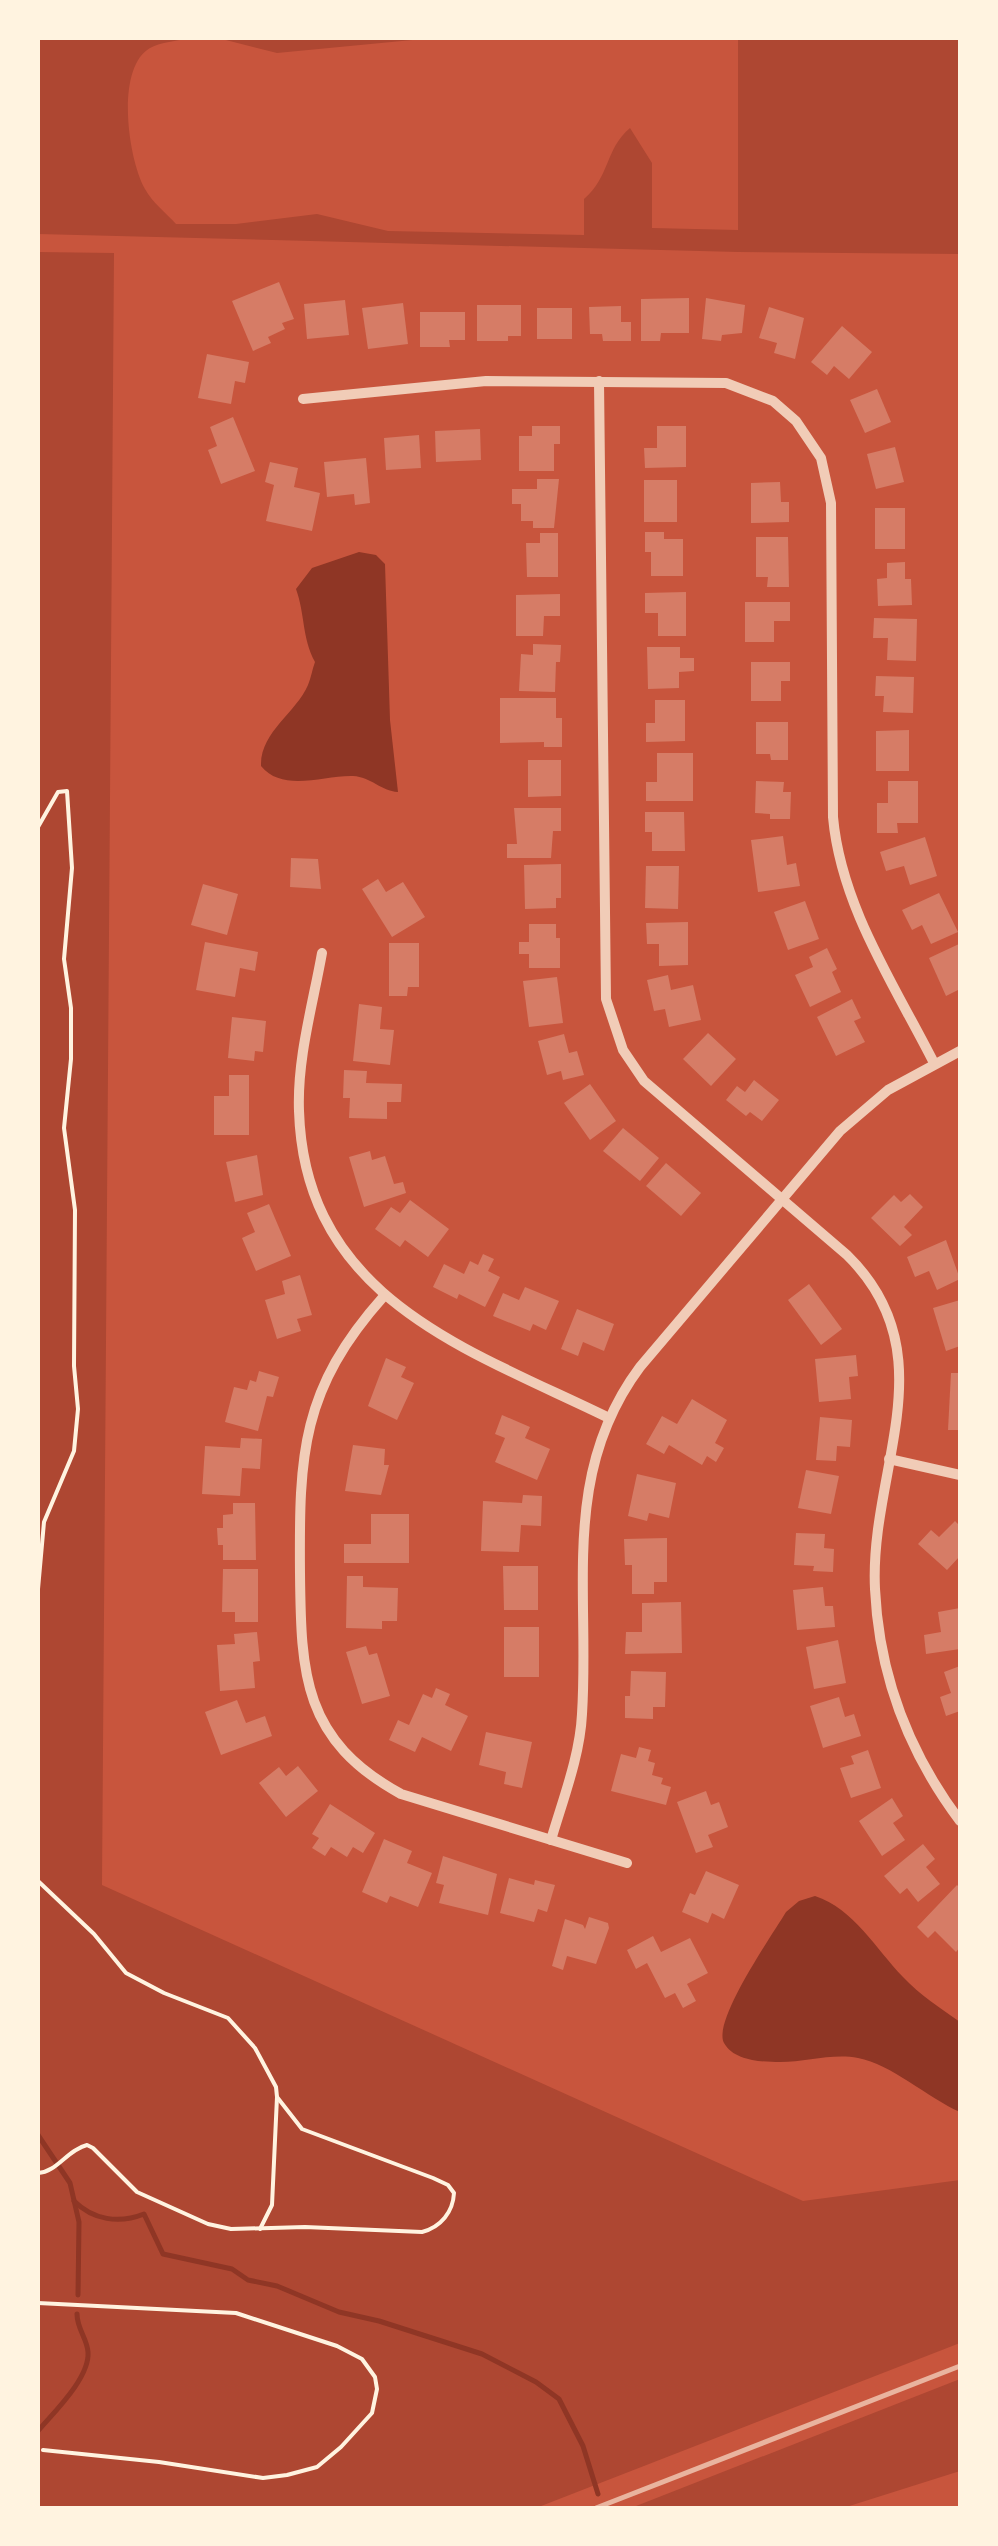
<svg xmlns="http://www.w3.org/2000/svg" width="998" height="2546" font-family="Mulish,sans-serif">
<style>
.green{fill:#ae4732}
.water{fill:#8f3625}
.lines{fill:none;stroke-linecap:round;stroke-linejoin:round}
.stream{stroke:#8f3625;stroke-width:5}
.building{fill:#d67c66}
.path{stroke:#fff3e0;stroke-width:4}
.minor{stroke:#f1ccb7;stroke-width:10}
.rail{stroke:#e9b49f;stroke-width:5}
</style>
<rect width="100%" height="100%" fill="#c8553d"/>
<g class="green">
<path d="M 38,38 L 189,38 C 177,41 161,42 150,48 C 115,68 128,159 145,189 C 152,202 166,213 176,224 L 236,224 L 317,214 L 388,231 L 584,235 L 584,199 C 610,177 605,149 630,128 L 652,163 L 652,228 L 738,230 L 738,38 L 960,38 L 960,254 L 738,252 L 38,234 Z"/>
<polygon points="218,38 433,38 277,53"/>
<polygon points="38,252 114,253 102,1885 803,2201 960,2180 960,2343 536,2508 38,2508"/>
<polygon points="960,2379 960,2471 843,2508 631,2508"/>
</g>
<g class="water">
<path d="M 359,552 L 376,555 L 385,564 L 390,720 L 398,792 C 381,791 371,777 353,776 C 324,775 283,793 261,766 C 260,732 296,713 308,685 C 311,678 312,670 315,662 C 302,638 305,614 296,589 L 312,568 Z"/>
<path d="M 815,1896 C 854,1909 875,1948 903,1977 C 920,1995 940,2008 960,2022 L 960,2112 C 928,2098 891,2064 858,2058 C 833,2053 806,2062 780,2062 C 762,2062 734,2061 724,2043 C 712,2021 773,1934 786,1912 L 799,1901 Z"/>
</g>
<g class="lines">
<g class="stream">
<polyline points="38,2135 70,2183 79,2222 78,2295"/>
<path d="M 74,2201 C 93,2220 119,2224 144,2214 L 163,2254 L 232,2269 L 248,2280 L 277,2286 L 339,2312 L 379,2321 L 482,2354 L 536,2382 L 559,2399 L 583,2446 L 598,2494"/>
<path d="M 38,2431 C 53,2413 90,2378 88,2352 C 87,2338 77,2329 77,2314"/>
</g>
</g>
<g class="building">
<polygon points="279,282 294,319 282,323 285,329 268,337 271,343 253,351 232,301"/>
<polygon points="689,298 689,333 661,333 660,341 641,341 641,299"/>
<polygon points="706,298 745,305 742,333 722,335 721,341 702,339"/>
<polygon points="345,300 349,335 307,339 304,304"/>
<polygon points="403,303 408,344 368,349 362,308"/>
<polygon points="477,305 521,305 521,336 508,336 508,341 477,341"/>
<polygon points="621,306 621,322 631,322 631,341 603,341 602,334 590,334 589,307"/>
<polygon points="769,307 804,318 795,359 774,353 777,343 759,338"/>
<rect x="537" y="308" width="35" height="31"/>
<polygon points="420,312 465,312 465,340 449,340 450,347 420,347"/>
<polygon points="842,326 872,352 849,379 834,366 827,375 811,362"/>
<polygon points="207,354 249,362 245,383 235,381 231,404 198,398"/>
<polygon points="877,389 891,422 865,433 850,400"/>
<polygon points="233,417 255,471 221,484 208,450 217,446 210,427"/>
<polygon points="532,426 560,426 560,444 554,444 554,471 519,471 519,436 532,436"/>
<polygon points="657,426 686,426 686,467 645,468 644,448 657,448"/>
<polygon points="480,429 481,460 436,462 435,431"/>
<polygon points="419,435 421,468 386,470 384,438"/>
<polygon points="895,447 904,482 876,489 867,454"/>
<polygon points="366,458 370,503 355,505 354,494 327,497 324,462"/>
<polygon points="270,462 298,468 294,487 320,493 312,531 266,521 274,485 265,482"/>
<polygon points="537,479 559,479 554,528 533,528 533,521 521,521 521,504 512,504 512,489 537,489"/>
<rect x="644" y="480" width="33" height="42"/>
<polygon points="780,482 781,502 789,502 789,522 751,523 751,483"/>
<rect x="875" y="508" width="30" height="41"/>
<polygon points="645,532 664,532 664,539 683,539 683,576 651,576 651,552 645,552"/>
<polygon points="540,533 558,533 558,577 527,577 526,543 540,543"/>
<polygon points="756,537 788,537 789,587 767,587 768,577 756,577"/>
<polygon points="905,562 905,579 911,579 912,605 878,606 877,579 887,578 887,563"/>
<polygon points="686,592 686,636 658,636 658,613 645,613 645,593"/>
<polygon points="560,594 560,616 544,616 543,636 516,636 516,595"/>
<polygon points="745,602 790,602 790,621 774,621 774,642 745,642"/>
<polygon points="874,618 917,619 916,661 887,660 888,638 873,638"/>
<polygon points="533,644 561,645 560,662 556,662 555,692 519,691 521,654 533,655"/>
<polygon points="647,647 680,647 680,658 694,658 694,671 679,672 679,688 648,689"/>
<polygon points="751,662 790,662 790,681 781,681 781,701 751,701"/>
<polygon points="876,676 914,677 913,713 883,712 884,696 875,696"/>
<polygon points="500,698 556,698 556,718 562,718 562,747 544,747 544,742 500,743"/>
<polygon points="655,700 685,700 685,741 646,742 646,723 655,723"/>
<polygon points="756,722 788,722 788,760 771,760 770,754 756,754"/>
<polygon points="909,730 909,771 876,771 876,731"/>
<polygon points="657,753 693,753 693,801 646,801 646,782 657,782"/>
<polygon points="528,760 561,760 561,796 528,797"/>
<polygon points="756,781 784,782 783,792 791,792 790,819 770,819 770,814 755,813"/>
<polygon points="888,781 918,781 918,823 897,823 898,833 877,833 877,803 888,803"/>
<polygon points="514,808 561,808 561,831 553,831 551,858 507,858 507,844 517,844"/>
<polygon points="645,812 684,812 685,851 652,851 652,832 645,832"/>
<polygon points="783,836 787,865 796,863 800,886 758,892 751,840"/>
<polygon points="925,837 937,876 910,885 904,866 886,871 880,852"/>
<polygon points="291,858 318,859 321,889 290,887"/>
<polygon points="561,864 561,898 556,898 556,908 525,909 524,865"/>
<polygon points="646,866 679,866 678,909 645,908"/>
<polygon points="378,879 386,892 403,882 425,917 392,937 362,889"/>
<polygon points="203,884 238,894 227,935 191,925"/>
<polygon points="939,893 958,932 931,944 922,925 912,930 902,910"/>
<polygon points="805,901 819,939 788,950 774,912"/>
<polygon points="688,922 688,965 659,966 659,944 647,944 646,923"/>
<polygon points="529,924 556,924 556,938 560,938 560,968 529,968 529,954 519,954 519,942 529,942"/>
<polygon points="205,942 258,952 255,971 240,968 235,997 196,990"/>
<polygon points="389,943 419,943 419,987 408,987 407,996 389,996"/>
<polygon points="959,944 960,989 946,996 929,958"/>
<polygon points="827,948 837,969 832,972 841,992 810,1007 795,975 813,967 809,957"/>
<polygon points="668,975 671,990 693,985 701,1020 669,1027 665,1009 654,1011 647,980"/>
<polygon points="557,977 563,1023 529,1027 523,981"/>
<polygon points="852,999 861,1018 854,1021 865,1042 836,1056 817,1017"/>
<polygon points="359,1004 382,1007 380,1029 394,1030 390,1065 353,1061"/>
<polygon points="232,1017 266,1021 263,1052 255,1051 254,1061 228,1058"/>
<polygon points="708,1033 736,1059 711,1086 683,1059"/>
<polygon points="564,1034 569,1053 577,1051 584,1075 563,1080 561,1071 547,1075 538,1041"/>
<polygon points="344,1070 367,1071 366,1083 402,1084 401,1102 387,1102 387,1119 349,1118 350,1098 343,1098"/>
<polygon points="229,1075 249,1075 249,1135 214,1135 214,1096 229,1096"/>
<polygon points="754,1080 779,1100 762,1121 750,1112 746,1116 726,1100 737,1086 745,1092"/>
<polygon points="590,1084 616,1121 590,1140 564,1103"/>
<polygon points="623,1128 659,1158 640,1181 603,1151"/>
<polygon points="370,1151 372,1160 385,1156 394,1184 403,1182 406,1193 364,1207 349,1157"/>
<polygon points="257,1155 263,1195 235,1202 226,1162"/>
<polygon points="666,1163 701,1193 681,1216 646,1186"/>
<polygon points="910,1194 923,1207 904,1227 912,1235 900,1246 871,1218 894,1195 901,1202"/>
<polygon points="410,1200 449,1229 428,1257 405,1240 400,1247 375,1229 391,1207 400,1213"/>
<polygon points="269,1204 291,1256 256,1271 242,1238 255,1232 247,1213"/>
<polygon points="946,1240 960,1279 937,1290 929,1271 915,1277 907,1257"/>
<polygon points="483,1254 494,1259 488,1271 500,1277 485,1307 459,1294 457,1299 433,1287 444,1264 464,1274 470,1261 478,1265"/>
<polygon points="300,1275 312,1315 297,1319 301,1331 277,1339 265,1300 285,1294 282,1281"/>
<polygon points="809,1284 842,1329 821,1345 788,1300"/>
<polygon points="525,1287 559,1301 546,1330 533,1324 530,1331 493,1316 503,1293 519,1300"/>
<polygon points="960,1300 960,1346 946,1351 933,1308"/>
<polygon points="577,1309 614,1324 604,1351 583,1342 578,1356 561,1349"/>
<polygon points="856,1355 858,1376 849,1377 851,1399 819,1402 815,1359"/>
<polygon points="386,1358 406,1367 401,1377 414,1383 397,1420 368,1406"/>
<polygon points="259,1371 279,1377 273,1397 267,1396 258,1431 225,1422 234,1387 247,1390 250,1380 256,1382"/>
<polygon points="951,1373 960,1373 960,1430 948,1430"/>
<polygon points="692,1399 727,1420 715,1443 724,1448 716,1462 707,1456 702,1465 669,1445 664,1454 646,1444 662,1416 677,1424"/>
<polygon points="502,1415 530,1427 525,1438 550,1449 537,1480 495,1462 505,1438 495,1434"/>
<polygon points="820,1417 852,1420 850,1447 837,1446 836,1461 816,1460"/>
<polygon points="241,1438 262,1439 260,1469 242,1468 240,1496 202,1494 205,1446 240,1448"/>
<polygon points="353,1445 385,1449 384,1465 389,1465 381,1495 345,1491"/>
<polygon points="806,1470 839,1476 831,1514 798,1508"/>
<polygon points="637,1474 676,1483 669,1518 649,1513 647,1521 628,1516"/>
<polygon points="523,1495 542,1496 541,1526 521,1525 519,1552 481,1551 483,1501 522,1503"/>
<polygon points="233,1503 255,1503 256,1560 223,1560 223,1545 218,1545 217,1528 223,1528 223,1515 233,1514"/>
<polygon points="371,1514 409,1514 409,1563 344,1563 344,1544 371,1544"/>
<polygon points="955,1521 960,1526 960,1556 947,1570 918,1544 931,1530 939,1537"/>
<polygon points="796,1533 825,1534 824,1548 834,1549 833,1572 813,1571 814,1566 794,1565"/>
<polygon points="667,1538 667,1582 654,1582 654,1594 632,1594 632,1565 625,1565 624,1539"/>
<polygon points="503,1566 538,1566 538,1610 504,1610"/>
<polygon points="223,1569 258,1569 258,1622 235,1622 235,1612 222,1612"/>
<polygon points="347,1576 363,1576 363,1587 398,1588 397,1621 382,1621 382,1629 346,1628"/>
<polygon points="823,1587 825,1606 833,1606 835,1627 797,1630 793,1590"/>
<polygon points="681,1602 682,1653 625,1654 626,1632 642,1632 642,1603"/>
<polygon points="960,1608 960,1649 926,1654 924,1635 941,1632 938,1612"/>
<rect x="504" y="1627" width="35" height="50"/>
<polygon points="257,1632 260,1661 253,1662 255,1688 220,1691 217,1645 235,1644 234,1634"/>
<polygon points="838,1640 846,1683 814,1689 806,1647"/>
<polygon points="366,1646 369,1655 377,1653 390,1696 362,1704 346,1652"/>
<polygon points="960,1666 960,1711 946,1716 940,1697 951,1693 944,1672"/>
<polygon points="631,1671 666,1672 665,1707 653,1707 653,1719 625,1718 625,1696 630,1696"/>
<polygon points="436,1688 450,1694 445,1705 468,1716 451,1751 422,1737 415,1752 389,1740 398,1720 409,1725 423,1694 432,1698"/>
<polygon points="839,1697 845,1717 854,1714 861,1736 823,1748 810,1706"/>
<polygon points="237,1700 246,1723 265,1716 272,1736 221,1755 205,1712"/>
<polygon points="486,1732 532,1742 522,1788 504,1784 506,1772 479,1765"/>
<polygon points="639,1747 651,1750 648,1761 655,1763 652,1775 663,1778 661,1784 671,1787 666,1805 611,1791 621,1754 636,1758"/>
<polygon points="868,1750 881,1788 851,1798 840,1768 854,1764 851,1756"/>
<polygon points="298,1766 318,1791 286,1817 259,1783 279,1767 286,1776"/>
<polygon points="706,1791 711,1805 719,1802 728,1827 708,1835 713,1847 696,1853 677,1802"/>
<polygon points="892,1798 903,1816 893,1823 905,1840 882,1856 859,1821"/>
<polygon points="330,1804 375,1833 363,1853 353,1847 347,1857 331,1847 325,1856 312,1848 319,1838 312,1834"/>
<polygon points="384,1839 412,1851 407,1863 432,1873 418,1907 390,1896 387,1903 362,1892"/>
<polygon points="923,1844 935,1859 926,1867 940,1884 918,1902 907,1888 900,1894 884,1876"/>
<polygon points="443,1856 497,1874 488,1915 439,1903 444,1885 436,1883"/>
<polygon points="706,1871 739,1885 724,1919 712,1913 708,1923 682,1912 690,1893 695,1895"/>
<polygon points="509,1878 534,1885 535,1880 555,1885 547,1912 538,1909 534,1922 500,1913"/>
<polygon points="957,1885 960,1888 960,1947 956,1952 935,1931 928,1938 917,1927"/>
<polygon points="589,1917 608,1923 609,1928 596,1964 567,1956 563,1970 552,1966 565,1919 583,1925 585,1929"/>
<polygon points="653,1936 661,1952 690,1938 708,1973 687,1984 696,2001 683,2008 675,1993 665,1998 647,1963 636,1969 627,1950"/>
</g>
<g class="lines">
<g class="path">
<polyline points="38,827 58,792 67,791 72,868 64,959 71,1008 71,1059 64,1128 75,1210 74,1366 78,1409 74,1451 44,1522 38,1589"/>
<path d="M 38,1881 L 94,1934 L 126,1973 L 164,1993 L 228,2018 L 255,2048 L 276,2087 L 277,2097 L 302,2129 L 433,2178 L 448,2185 L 454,2193 C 453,2212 441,2227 422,2232 L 305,2227 L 231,2229 L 208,2224 L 137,2192 L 93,2148 L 87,2145 C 67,2150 57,2172 38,2173"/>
<polyline points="260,2229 272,2205 277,2097"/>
<polyline points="38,2303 236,2313 337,2346 362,2359 375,2377 377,2389 372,2413 341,2447 317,2467 287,2475 263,2478 159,2462 43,2450"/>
</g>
<g class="minor">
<path d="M 599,381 L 606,999 L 623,1050 L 644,1081 L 847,1255 C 949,1355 869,1470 875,1589 C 879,1674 909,1753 960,1821"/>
<path d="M 303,399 L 486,381 L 726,383 L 773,401 L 796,421 L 821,458 L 831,503 L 833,817 C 841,906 894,984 934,1063"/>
<path d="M 322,953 C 313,1004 297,1058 299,1111 C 305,1299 468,1349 609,1418"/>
<path d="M 384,1296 C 301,1389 299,1454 300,1573 C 301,1675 303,1740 401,1794 L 627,1863"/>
<polyline points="889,1459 960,1475"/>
<path d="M 551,1840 C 563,1799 580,1756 582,1714 C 590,1591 560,1474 640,1367 L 840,1131 L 888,1090 L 960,1051"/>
</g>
<polyline class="rail" points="596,2508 960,2366"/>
</g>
<rect width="998" height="2546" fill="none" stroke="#fff3e0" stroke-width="80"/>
</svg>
